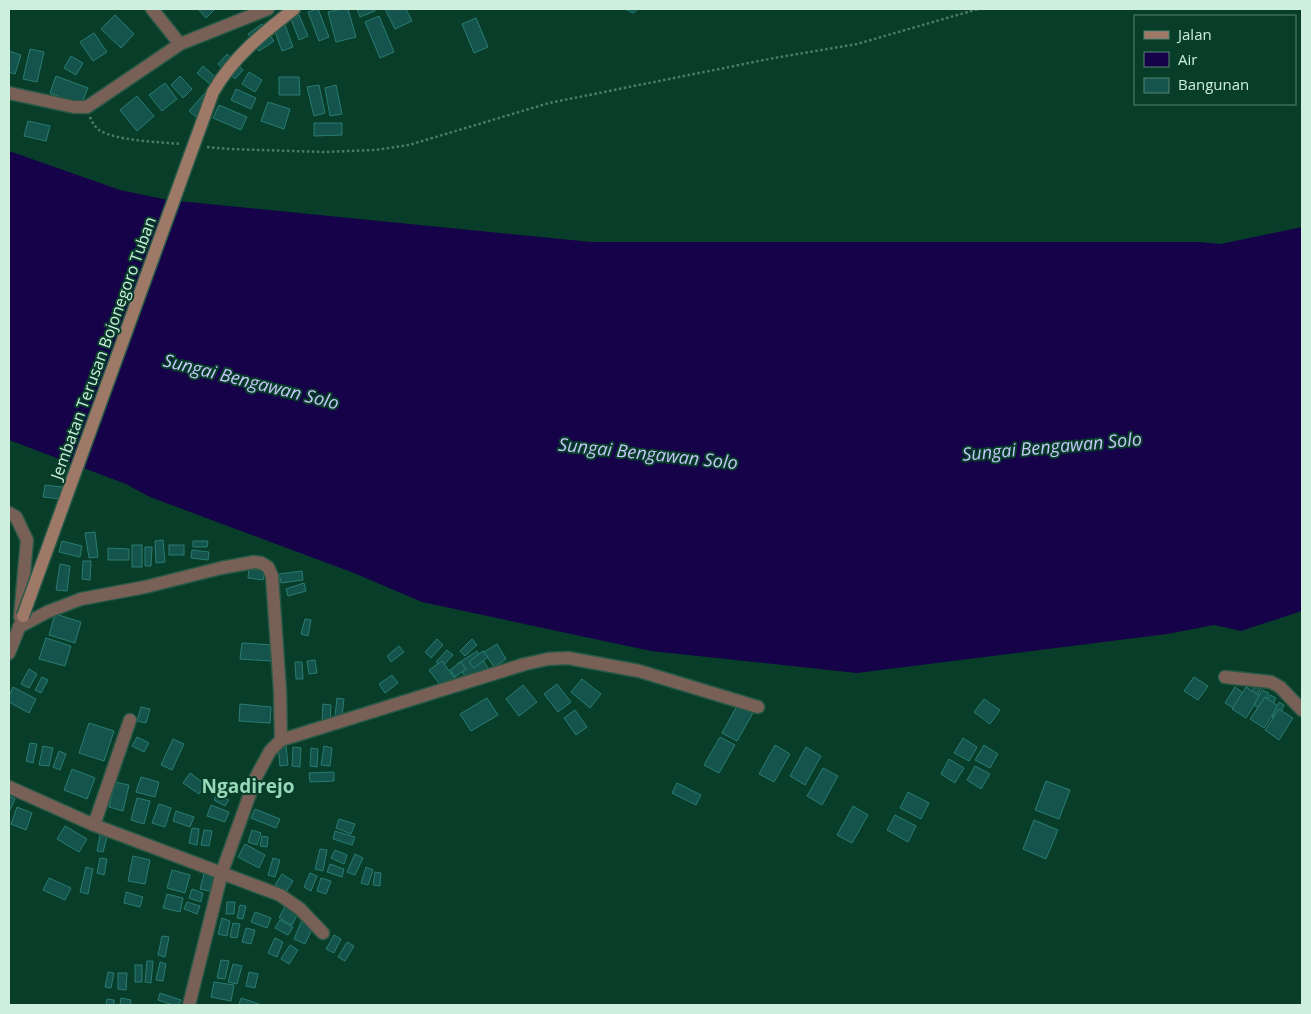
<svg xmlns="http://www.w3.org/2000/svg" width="1311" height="1014" font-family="'Open Sans',sans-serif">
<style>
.water{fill:#160249}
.building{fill:#14544c;stroke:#2a7c72}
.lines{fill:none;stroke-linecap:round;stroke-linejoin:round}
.street-casing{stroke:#285947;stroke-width:15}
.secondary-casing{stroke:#285947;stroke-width:15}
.path{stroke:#4d7b69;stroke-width:2.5;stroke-dasharray:2.5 2.5;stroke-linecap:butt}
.street{stroke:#796056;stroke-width:12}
.secondary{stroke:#9f7968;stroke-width:12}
.secondary-bridge-casing{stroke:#285947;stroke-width:15;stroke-linecap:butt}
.secondary-bridge{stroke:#9f7968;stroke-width:12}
.labels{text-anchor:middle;stroke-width:4;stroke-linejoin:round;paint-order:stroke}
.street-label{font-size:16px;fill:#ceeede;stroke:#083d2a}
.water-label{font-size:18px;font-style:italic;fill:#c6c7fa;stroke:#083d2a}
.quarter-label{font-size:19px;font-weight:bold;fill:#97d8b9;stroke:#083d2a}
</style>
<rect width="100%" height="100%" fill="#083d2a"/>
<polygon class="water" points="9,151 120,190 168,200 591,242 1198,242 1221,244 1302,227 1302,611 1241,631 1214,625 1167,634 857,673 651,651 422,602 354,573 150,497 126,484 9,440"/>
<g class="building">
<polygon points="198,9 215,9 206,18"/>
<polygon points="318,9 329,37 319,41 308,12"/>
<polygon points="342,9 348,9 356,37 336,42 328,12"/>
<polygon points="357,9 374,9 375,11 360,17"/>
<polygon points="385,9 406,9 412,21 395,29"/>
<polygon points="625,9 638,9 633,13"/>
<polygon points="115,15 134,34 121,48 101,29"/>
<polygon points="299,15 308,36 299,40 291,19"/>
<polygon points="379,16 394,52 380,58 365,22"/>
<polygon points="476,18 488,47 474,53 462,24"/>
<polygon points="262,24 274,41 259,51 248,34"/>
<polygon points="285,25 293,47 282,51 274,29"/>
<polygon points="94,33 107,52 93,61 80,42"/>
<polygon points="30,49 44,52 37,82 23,79"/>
<polygon points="9,51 21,55 15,74 9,72"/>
<polygon points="227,54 243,70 235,79 218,64"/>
<polygon points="71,56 83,63 76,75 64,68"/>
<polygon points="203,66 224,85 218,91 197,73"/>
<polygon points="249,72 262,80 255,92 242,84"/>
<polygon points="56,76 88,88 81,105 50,93"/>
<polygon points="180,76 192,89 183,98 171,85"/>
<polygon points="279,77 299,77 300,95 279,95"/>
<polygon points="165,83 177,99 162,111 149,95"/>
<polygon points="319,85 325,113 314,116 307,87"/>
<polygon points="336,85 342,114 330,116 325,88"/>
<polygon points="236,89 256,98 251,109 231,100"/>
<polygon points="205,93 212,100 196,117 189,111"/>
<polygon points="137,96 154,116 137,131 120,110"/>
<polygon points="268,102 290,109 284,129 261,121"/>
<polygon points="219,105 247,117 241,130 213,118"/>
<polygon points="28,121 50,126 46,141 24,136"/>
<polygon points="314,123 342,123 342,135 314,136"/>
<polygon points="45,485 62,487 61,499 43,497"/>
<polygon points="95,532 98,557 89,558 85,533"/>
<polygon points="163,540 165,562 156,563 155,541"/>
<polygon points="62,541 82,546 80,557 59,552"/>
<polygon points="193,541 208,541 207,547 193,547"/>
<rect x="132" y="545" width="10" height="22"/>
<rect x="169" y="545" width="15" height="10"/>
<polygon points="145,547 152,547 151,566 145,566"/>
<polygon points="108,548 129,549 129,560 108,560"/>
<polygon points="192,550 209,552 208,560 191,558"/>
<polygon points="83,561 91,561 90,580 82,579"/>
<polygon points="60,564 70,566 67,591 56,590"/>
<polygon points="249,568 265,571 263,580 248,578"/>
<polygon points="302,571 303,580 281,583 279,574"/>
<polygon points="304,583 306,591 288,596 286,589"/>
<polygon points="55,614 81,622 75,643 49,635"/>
<polygon points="305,619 311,620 308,636 301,634"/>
<polygon points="46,638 71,646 65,666 39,659"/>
<polygon points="437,639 443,645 431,658 425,652"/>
<polygon points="472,639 477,645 465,656 460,651"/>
<polygon points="242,643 273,645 271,661 240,659"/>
<polygon points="497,644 506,659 494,667 484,652"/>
<polygon points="399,646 404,652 391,662 387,656"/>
<polygon points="447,650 453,655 442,667 436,662"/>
<polygon points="477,651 488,668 469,682 457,664"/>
<polygon points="483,651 488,657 474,668 469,662"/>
<polygon points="315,660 317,673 309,674 307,661"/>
<polygon points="442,661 457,681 444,690 429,670"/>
<polygon points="295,662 302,662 303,679 296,679"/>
<polygon points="461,662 466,669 455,677 450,670"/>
<polygon points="29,669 37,674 29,688 21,684"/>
<polygon points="392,675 398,683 385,693 379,684"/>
<polygon points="42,677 48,680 41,693 35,690"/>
<polygon points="1194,677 1208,686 1198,700 1184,691"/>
<polygon points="582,679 601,694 590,708 571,692"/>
<polygon points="557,684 571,702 558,712 544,694"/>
<polygon points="523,685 537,702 519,716 506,699"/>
<polygon points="1256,685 1261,688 1252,704 1246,700"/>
<polygon points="13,687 36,699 29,713 9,702 9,696"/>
<polygon points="1235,687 1246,695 1237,710 1225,703"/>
<polygon points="1246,687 1260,696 1246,718 1232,709"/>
<polygon points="1262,690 1269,693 1260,709 1254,705"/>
<polygon points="1270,695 1276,698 1268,714 1261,710"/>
<polygon points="1265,697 1278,706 1264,728 1250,719"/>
<polygon points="337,698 344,699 342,716 335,716"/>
<polygon points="487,698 498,715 471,731 460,714"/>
<polygon points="984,699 1000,710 990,724 974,712"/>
<polygon points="1279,702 1284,705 1277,720 1272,717"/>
<polygon points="240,704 271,707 270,723 239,721"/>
<polygon points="323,704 331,705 330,722 322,721"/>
<polygon points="738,704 753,713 737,741 722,733"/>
<polygon points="141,707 150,709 146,723 137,721"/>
<polygon points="1279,709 1293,718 1279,740 1265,730"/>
<polygon points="575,710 587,727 576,735 564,718"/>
<polygon points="89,723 114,731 104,761 79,753"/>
<polygon points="137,737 149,743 144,752 132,746"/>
<polygon points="720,737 735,745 719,773 704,765"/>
<polygon points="963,738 977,747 969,761 954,753"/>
<polygon points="173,739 184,744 172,770 161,765"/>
<polygon points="30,743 37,744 33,763 26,761"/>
<polygon points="775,745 790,754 774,782 759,774"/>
<polygon points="984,745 998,754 990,768 975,760"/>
<polygon points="43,746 53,748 49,766 39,765"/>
<polygon points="286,746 288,765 280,766 278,747"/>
<polygon points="324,746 332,748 330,766 321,765"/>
<polygon points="293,747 301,748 300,767 292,766"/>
<polygon points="806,747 821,756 805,785 790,776"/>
<polygon points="311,748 318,749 317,767 310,766"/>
<polygon points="59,751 66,754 60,770 53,767"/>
<polygon points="949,759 964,768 955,783 941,774"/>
<polygon points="975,766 990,774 981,789 967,780"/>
<polygon points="823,768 838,776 822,805 807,796"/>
<polygon points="72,769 95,778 87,799 64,790"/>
<polygon points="334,772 334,781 310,782 309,773"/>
<polygon points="190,773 206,785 199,794 183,783"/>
<polygon points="141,777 159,782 155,797 136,792"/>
<polygon points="1046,781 1070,790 1059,819 1035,810"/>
<polygon points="115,782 129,785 123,811 109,807"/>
<polygon points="677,783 701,795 696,805 672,793"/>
<polygon points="908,792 929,803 921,819 900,808"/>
<polygon points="217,794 229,800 225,806 214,800"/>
<polygon points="9,796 15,799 9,812"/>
<polygon points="137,798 150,801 144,824 131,820"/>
<polygon points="159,804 171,808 165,827 152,823"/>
<polygon points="211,805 229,812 225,822 207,816"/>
<polygon points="853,806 868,815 852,843 837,835"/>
<polygon points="17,807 32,813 26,830 11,824"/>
<polygon points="255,809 280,819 276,828 251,818"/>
<polygon points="176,811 194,817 190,827 173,821"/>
<polygon points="895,815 916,826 908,842 887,830"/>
<polygon points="339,819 355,824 351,834 336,828"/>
<polygon points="1034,820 1058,830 1046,859 1023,849"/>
<polygon points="65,826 87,839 79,852 57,839"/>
<polygon points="192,828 199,829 197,845 189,843"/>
<polygon points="204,830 212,831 209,846 201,845"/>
<polygon points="252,830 261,833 257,845 248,842"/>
<polygon points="335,831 355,837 352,845 333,839"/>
<polygon points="100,835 107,837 103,852 97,851"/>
<polygon points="262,836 268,837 267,847 260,846"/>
<polygon points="245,844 265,855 259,868 238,857"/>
<polygon points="320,849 327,850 323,871 315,869"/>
<polygon points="335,850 347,855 344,864 331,858"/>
<polygon points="355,854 363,858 355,875 347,872"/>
<polygon points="133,856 150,860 145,884 128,881"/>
<polygon points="100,858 107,859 104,875 97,873"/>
<polygon points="273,858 280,860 275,877 268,875"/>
<polygon points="330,864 344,869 342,877 327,872"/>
<polygon points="86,867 93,869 88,894 80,892"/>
<polygon points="366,867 373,870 368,885 361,883"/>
<polygon points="172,870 190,875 185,893 167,888"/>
<polygon points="375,872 381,873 380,886 373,885"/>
<polygon points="310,873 317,876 311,891 304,887"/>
<polygon points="204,874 218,874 209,891 200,889"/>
<polygon points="282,874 293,881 286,892 275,885"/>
<polygon points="49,878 71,888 65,900 43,890"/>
<polygon points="321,878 331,881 326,894 317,891"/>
<polygon points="192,889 203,893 201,902 189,898"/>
<polygon points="126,892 143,897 140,907 124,903"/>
<polygon points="167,894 183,898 180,912 163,908"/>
<polygon points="187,902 200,906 197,914 184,909"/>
<polygon points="227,902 235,902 234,914 226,914"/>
<polygon points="240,905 246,906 243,919 237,918"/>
<polygon points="285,906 298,913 292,925 279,918"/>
<polygon points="255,912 271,918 267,928 251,922"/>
<polygon points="222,918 230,921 227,936 218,934"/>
<polygon points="280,920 293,927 288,935 275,928"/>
<polygon points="302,920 314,925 305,944 294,939"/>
<polygon points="233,923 240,924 237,938 230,937"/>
<polygon points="246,928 255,930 251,944 242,942"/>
<polygon points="334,935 341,939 334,953 326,949"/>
<polygon points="162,936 169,937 165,957 158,955"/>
<polygon points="275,938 283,942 277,957 268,953"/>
<polygon points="347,942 354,946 345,961 338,957"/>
<polygon points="290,945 298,950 289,964 281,959"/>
<polygon points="221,960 229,961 225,979 217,978"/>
<polygon points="147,961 153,961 151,983 145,982"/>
<polygon points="160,962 166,964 163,981 156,980"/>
<polygon points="233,964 242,966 237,984 228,982"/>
<rect x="135" y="965" width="7" height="17"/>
<polygon points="108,972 114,973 111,988 105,987"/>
<polygon points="249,972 258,974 255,988 246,986"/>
<polygon points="118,973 127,973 126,990 118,989"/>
<polygon points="214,982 234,985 231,1001 211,997"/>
<polygon points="160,993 181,1000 179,1005 173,1005 158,1000"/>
<polygon points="121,998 131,1000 130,1005 120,1005"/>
<polygon points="241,998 262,1005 239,1005"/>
<polygon points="107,999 114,1000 114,1005 106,1005"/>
</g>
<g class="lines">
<defs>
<g id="street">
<polyline points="152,9 180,44"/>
<polyline points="9,93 74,107 87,107 180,44 268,9"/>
<polyline points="9,513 16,517 27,540 20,617"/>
<polyline points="19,627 47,612 81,599 145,587 221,568 254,562 261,563 268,567 272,576 280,691 281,740 270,751 256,777 222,872 189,1005"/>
<polyline points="9,653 22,620"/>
<polyline points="1225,677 1271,682 1280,687 1302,710"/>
<polyline points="281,740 525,664 548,659 568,658 639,671 758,707"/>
<polyline points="9,787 94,825 280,895 300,909 323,933"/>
<polyline points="94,825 130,720"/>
</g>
<path id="secondary" d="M 213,92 C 233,57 263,33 294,9"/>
</defs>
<use href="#street" class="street-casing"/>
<use href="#secondary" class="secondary-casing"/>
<g class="path">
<path d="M 90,117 C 92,122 95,127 99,130 C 116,141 161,142 181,144"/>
<polyline points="207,147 229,149 324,152 375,150 409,145 549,103 774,58 857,44 978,9"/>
</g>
<use href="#street" class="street"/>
<use href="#secondary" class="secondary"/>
<defs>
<polyline id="secondary-bridge" points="23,616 213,92"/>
</defs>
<use href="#secondary-bridge" class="secondary-bridge-casing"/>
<use href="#secondary-bridge" class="secondary-bridge"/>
</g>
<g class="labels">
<g class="street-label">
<text transform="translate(103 348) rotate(-70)" y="6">Jembatan Terusan Bojonegoro Tuban</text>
</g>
<g class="water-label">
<text transform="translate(251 382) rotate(14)" y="6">Sungai Bengawan Solo</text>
<text transform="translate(1052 447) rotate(-5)" y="6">Sungai Bengawan Solo</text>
<text transform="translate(648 454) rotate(6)" y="6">Sungai Bengawan Solo</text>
</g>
<g class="quarter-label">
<text x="248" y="793">Ngadirejo</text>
</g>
</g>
<rect width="1311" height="1014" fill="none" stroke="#ceeede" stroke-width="20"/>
<rect x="1134" y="15" width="162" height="90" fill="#083d2a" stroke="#578472"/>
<rect x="1144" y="31" width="25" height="8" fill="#9f7968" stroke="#578472"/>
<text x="1178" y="40" font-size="15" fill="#ceeede">Jalan</text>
<rect x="1144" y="52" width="25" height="15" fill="#160249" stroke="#578472"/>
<text x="1178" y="65" font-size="15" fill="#ceeede">Air</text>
<rect x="1144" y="78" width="25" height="15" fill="#14544c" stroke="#578472"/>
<text x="1178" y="90" font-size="15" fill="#ceeede">Bangunan</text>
</svg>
